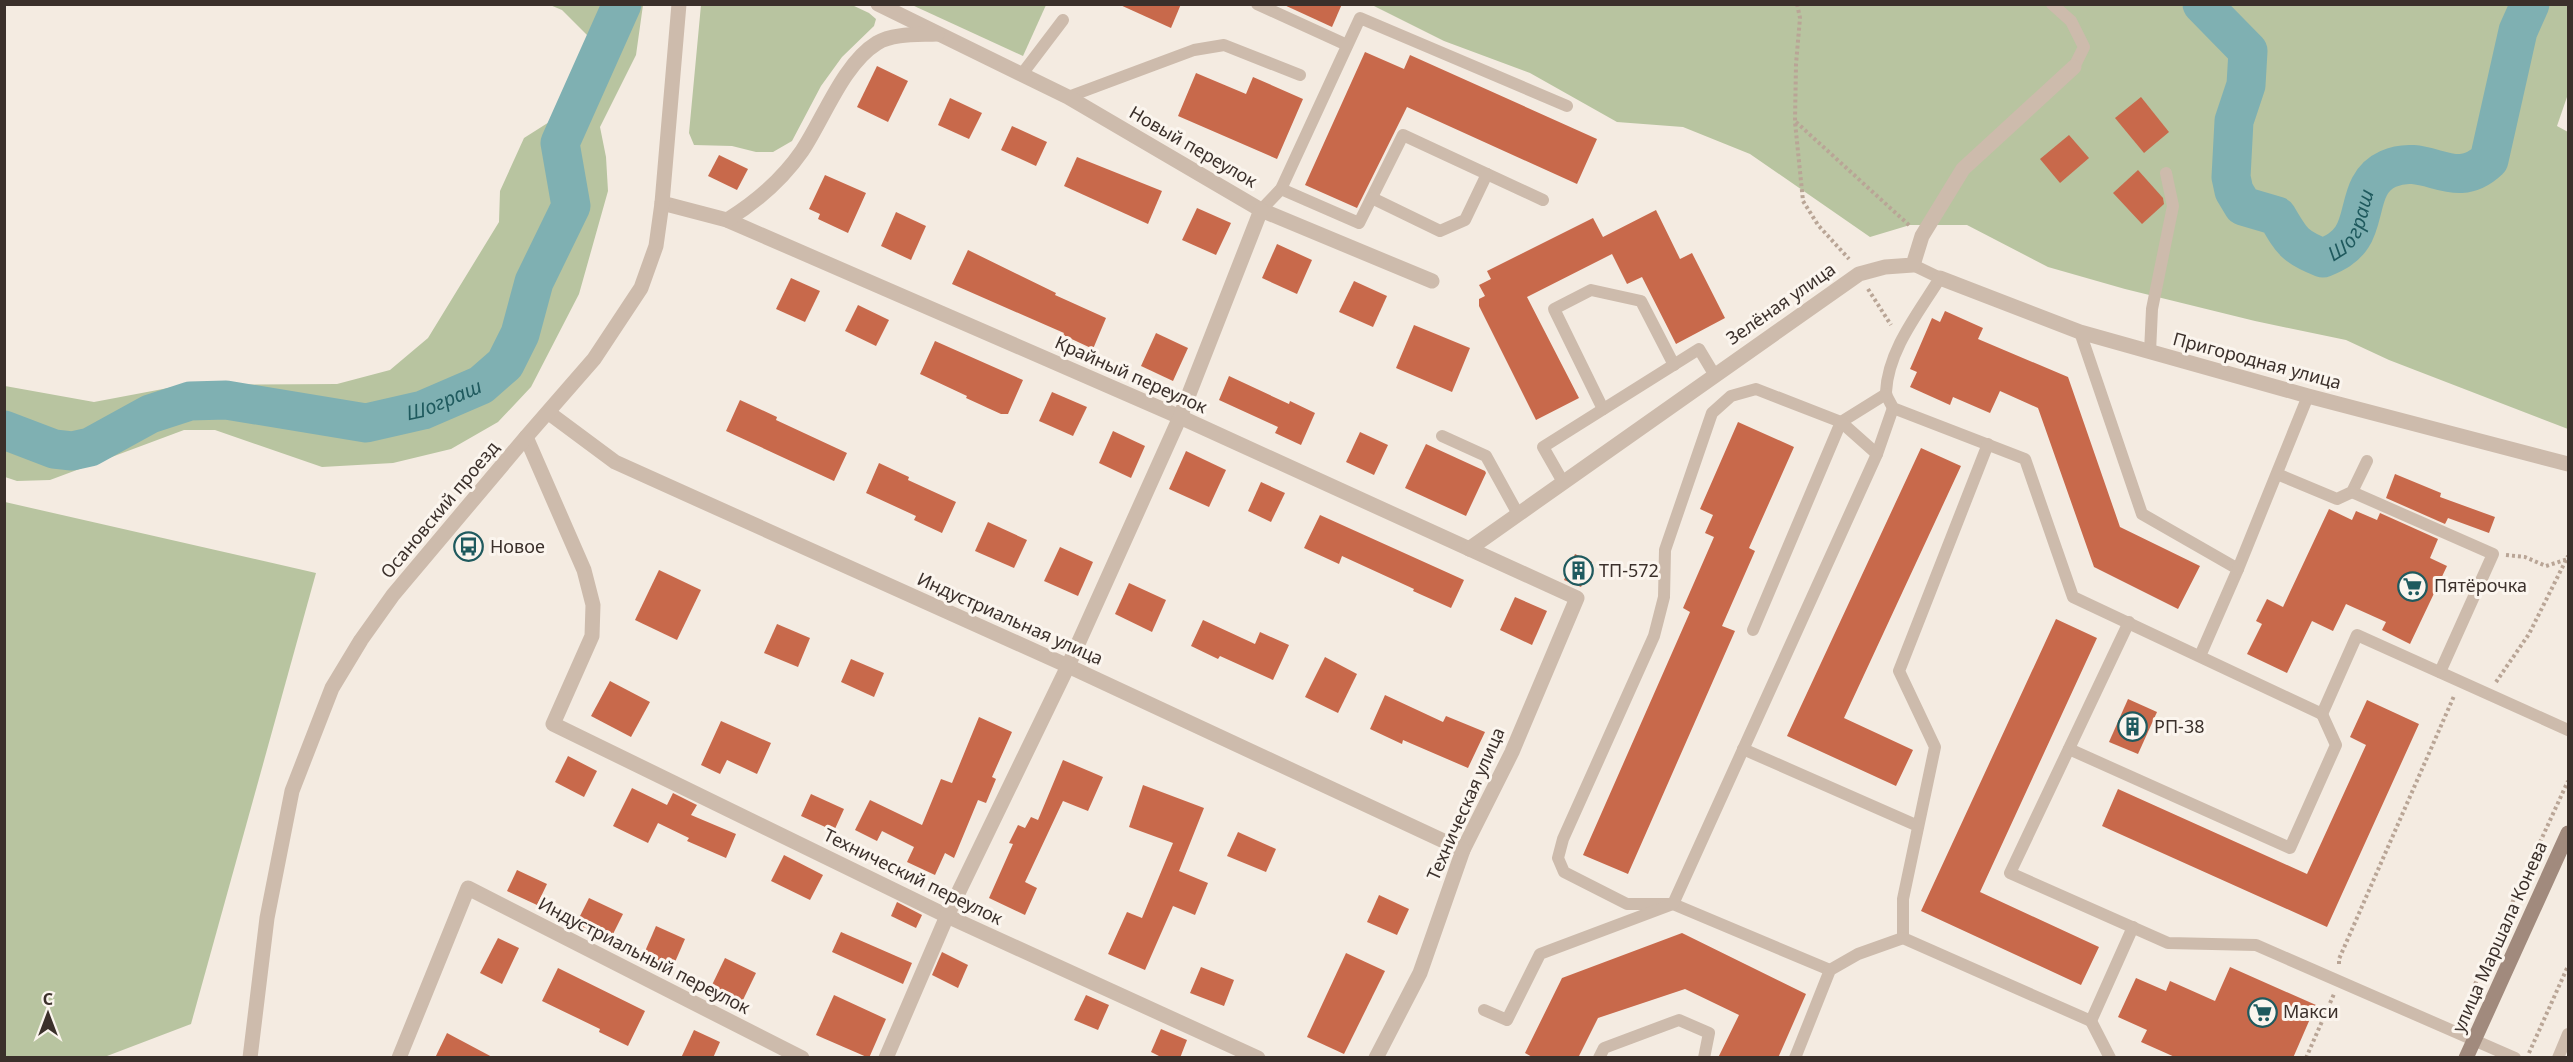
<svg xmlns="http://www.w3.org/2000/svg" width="2573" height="1062" font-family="'Noto Sans',sans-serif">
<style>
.green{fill:#b8c4a0}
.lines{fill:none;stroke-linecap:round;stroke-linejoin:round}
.river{stroke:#7fb0b2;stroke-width:39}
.building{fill:#c8694b}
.path{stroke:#b9a596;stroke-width:4;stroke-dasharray:3 3;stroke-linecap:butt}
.lane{stroke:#cdbbac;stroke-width:12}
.street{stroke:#cdbbac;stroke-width:15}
.secondary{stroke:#a18a7d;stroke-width:15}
.labels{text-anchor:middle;stroke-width:6;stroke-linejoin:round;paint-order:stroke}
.street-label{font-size:18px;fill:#3b302b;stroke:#fbf5ee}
.poi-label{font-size:18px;fill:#3b302b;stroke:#fbf5ee;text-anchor:start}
.water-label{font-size:20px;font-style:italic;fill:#1f5a5e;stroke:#fbf5ee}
</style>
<rect width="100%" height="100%" fill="#f4ebe1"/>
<g class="green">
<polygon points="550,5 643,5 636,55 600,127 606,157 608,191 579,294 531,387 498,422 451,449 393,463 322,467 215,430 184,430 50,480 17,481 5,477 5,386 94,402 184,385 337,384 390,370 428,338 499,222 500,191 524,138 565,112 585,65 588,36 562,10"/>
<polygon points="701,5 852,5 869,13 876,19 874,26 842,57 821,86 792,141 773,152 756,152 732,146 694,145 689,133"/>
<polygon points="912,5 1046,5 1023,56"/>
<polygon points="1372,5 2568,5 2568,94 2557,126 2568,132 2568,429 2389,360 2346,340 2255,321 2125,289 2048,267 1967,225 1910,225 1870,237 1750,154 1683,127 1617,122 1530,73 1444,41"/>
<polygon points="5,502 316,573 191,1024 107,1056 5,1057"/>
</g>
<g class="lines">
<g class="river">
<path id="s1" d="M 2202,4 L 2248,51 L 2246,85 L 2234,121 L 2231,177 L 2234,191 L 2243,206 L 2277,216 C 2292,242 2295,247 2323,258 C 2335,253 2345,248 2352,237 C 2366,216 2359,182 2388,169 C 2428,151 2453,194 2489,160 L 2518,31 L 2530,4"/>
<path id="s2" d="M 4,430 L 54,449 L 72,451 L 90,447 L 150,414 L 190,401 L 226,400 L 366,423 L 423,410 L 481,385 L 505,364 L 520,334 L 534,282 L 571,206 L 560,143 L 622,4"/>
</g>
</g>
<g class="building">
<polygon points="1118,4 1181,4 1171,28"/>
<polygon points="1282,4 1342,4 1332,27"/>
<polygon points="1365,52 1404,69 1410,55 1597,139 1577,184 1407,107 1357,208 1305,185"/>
<polygon points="877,66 908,81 888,122 857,107"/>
<polygon points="1196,73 1246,94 1253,77 1303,99 1277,159 1178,116"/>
<polygon points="2141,97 2169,132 2144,153 2115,118"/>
<polygon points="950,98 982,113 969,139 938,125"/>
<polygon points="1012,126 1047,142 1036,166 1001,150"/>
<polygon points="2069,135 2089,158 2060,183 2040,159"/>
<polygon points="719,155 748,169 737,190 708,176"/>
<polygon points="1077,157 1162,191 1148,224 1064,186"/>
<polygon points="2138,170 2163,198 2164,204 2142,224 2113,193"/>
<polygon points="825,175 866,193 848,233 818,219 820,214 809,209"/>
<polygon points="1197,208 1231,223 1216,255 1182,240"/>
<polygon points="1656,210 1680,259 1692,253 1725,318 1676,344 1642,277 1627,284 1612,254 1527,297 1579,398 1536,420 1479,306 1479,299 1485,296 1479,285 1491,279 1487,271 1593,218 1603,237"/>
<polygon points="896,212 926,226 911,260 881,246"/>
<polygon points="1277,244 1312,260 1297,294 1262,278"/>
<polygon points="968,250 1056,293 1055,295 1106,318 1093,349 1063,335 1064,333 952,284"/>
<polygon points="791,278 820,291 805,322 776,309"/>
<polygon points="1354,281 1387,296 1373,327 1339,312"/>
<polygon points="858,305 889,320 876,346 845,331"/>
<polygon points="1945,311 1983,328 1978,339 2068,377 2120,527 2200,566 2178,609 2094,567 2038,408 2000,391 1990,413 1953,397 1950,405 1910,387 1917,372 1910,369 1932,318 1940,322"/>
<polygon points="1414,325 1470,348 1452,392 1396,368"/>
<polygon points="1156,333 1188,348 1173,381 1141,366"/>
<polygon points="935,341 1023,380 1008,414 1001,414 966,398 967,396 920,374"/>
<polygon points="1229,376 1289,404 1290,401 1315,413 1301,445 1275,433 1278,427 1219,400"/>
<polygon points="1052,392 1087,407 1073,436 1039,421"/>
<polygon points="740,400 777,417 776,420 847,453 834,481 726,431"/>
<polygon points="1738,422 1794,447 1749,548 1755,551 1722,626 1735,631 1628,874 1583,855 1690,612 1683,608 1714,537 1705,533 1713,515 1700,509"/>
<polygon points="1113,431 1145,446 1131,478 1099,463"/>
<polygon points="1360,432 1388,445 1374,475 1346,462"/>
<polygon points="1426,444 1485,471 1486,473 1466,516 1405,488"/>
<polygon points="1921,448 1961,466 1844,718 1913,750 1896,786 1787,736"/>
<polygon points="1186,451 1226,470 1209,507 1169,489"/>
<polygon points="879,463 909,477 908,480 956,502 942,533 914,520 916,516 866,493"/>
<polygon points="2395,474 2441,493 2440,497 2495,517 2489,533 2448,518 2445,524 2386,498"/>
<polygon points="1261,482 1285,493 1271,522 1248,511"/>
<polygon points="2329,509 2352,520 2356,511 2377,520 2380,513 2438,539 2430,558 2447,566 2410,644 2382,630 2386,622 2346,604 2333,631 2312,621 2287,673 2247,654 2262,624 2256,621 2267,599 2283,607"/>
<polygon points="1320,515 1464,580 1451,608 1413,591 1414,589 1342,556 1339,564 1304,548"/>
<polygon points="988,522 1027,540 1014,568 975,551"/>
<polygon points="1060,547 1093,562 1078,596 1044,581"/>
<polygon points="1575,554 1592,562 1581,587 1564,580"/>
<polygon points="659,570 701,590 677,640 635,620"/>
<polygon points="1129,583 1166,600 1152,632 1115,614"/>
<polygon points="1515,597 1547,611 1532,645 1500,630"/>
<polygon points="2056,619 2097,638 1980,892 2099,947 2081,985 1921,911"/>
<polygon points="1203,620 1255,644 1260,632 1289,645 1273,680 1220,656 1218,659 1191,646"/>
<polygon points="777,624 810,638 798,667 764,653"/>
<polygon points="1325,657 1357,674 1338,713 1305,697"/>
<polygon points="851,659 884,673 874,697 841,682"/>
<polygon points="610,681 650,702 631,737 591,716"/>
<polygon points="1385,695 1443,722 1446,716 1485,732 1468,768 1403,740 1402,744 1370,729"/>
<polygon points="2128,699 2157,712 2138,754 2109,742"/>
<polygon points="2367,700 2419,724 2327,927 2102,826 2118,789 2307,874 2366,745 2350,737"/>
<polygon points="979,717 1012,732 992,777 996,779 986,803 978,800 954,858 945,853 935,875 907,862 914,847 882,831 877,841 855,830 870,800 922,825 941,779 952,783"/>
<polygon points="721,721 771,743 757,774 727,760 720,774 701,765"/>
<polygon points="568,756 597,771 584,797 555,782"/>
<polygon points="1063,760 1103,777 1088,811 1063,801 1025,882 1037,888 1025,915 989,898 1013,844 1009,843 1018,825 1025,828 1031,817 1038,820"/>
<polygon points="1143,785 1204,808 1179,871 1208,883 1195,915 1173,906 1145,970 1108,954 1127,912 1142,918 1173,843 1129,827"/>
<polygon points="632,788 667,805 673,793 697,805 691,815 736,834 726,858 687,841 689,838 658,823 648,843 613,826"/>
<polygon points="811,794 844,809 834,831 801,816"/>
<polygon points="1238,832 1276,849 1266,872 1227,856"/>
<polygon points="784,855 823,875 810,900 771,881"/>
<polygon points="517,870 547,884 537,905 507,891"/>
<polygon points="1379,895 1409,909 1397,935 1367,922"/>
<polygon points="589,898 623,914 609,942 575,926"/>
<polygon points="897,902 922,915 916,928 891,916"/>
<polygon points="656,926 685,939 672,969 643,956"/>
<polygon points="841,932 912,963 903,984 832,952"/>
<polygon points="1682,933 1806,994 1778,1058 1718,1058 1739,1015 1685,989 1598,1018 1578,1058 1534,1058 1525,1053 1562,978"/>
<polygon points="498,938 519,948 502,984 480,973"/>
<polygon points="942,952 968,965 958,988 932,975"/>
<polygon points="1346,953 1385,971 1344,1054 1307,1037"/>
<polygon points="725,958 756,973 742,1002 711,987"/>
<polygon points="1201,967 1234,980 1224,1006 1190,993"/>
<polygon points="2230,967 2316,1005 2293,1058 2177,1058 2141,1042 2147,1030 2118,1017 2136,978 2166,991 2170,981 2215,1001"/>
<polygon points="558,968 645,1011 628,1046 599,1032 600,1029 542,1001"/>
<polygon points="834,995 886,1019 869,1058 816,1035"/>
<polygon points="1086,995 1109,1005 1098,1030 1074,1020"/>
<polygon points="1161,1029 1187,1040 1180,1058 1163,1058 1151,1052"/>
<polygon points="694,1030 720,1042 713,1058 681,1058"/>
<polygon points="447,1033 494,1058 435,1058"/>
</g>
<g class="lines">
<g class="path">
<polyline points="1797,4 1800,18 1796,64 1795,122 1803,201 1818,225 1849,259"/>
<polyline points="1796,122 1910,226"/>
<polyline points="1868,289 1891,325"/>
<polyline points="2506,555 2525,557 2546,566 2568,559"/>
<polyline points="2496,682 2529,634 2568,556"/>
<polyline points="2339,964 2339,959 2454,696"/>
<polyline points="2460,1017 2568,781"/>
<polyline points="2529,1053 2568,966"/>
<polyline points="2306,1058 2334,994"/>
</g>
<g class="lane">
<polyline points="1257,4 1347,45"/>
<polyline points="2052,4 2071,21 2084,47 2074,67"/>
<polyline points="1022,74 1063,20"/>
<polyline points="1068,97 1194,50 1224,45 1300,75"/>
<polyline points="1281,189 1359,223 1403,135 1543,200"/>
<polyline points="1372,198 1440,231 1465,220 1487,174"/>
<polyline points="1261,210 1281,189 1360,18 1567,106"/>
<path d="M 1913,265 L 1940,278 C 1919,312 1888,350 1886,392 C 1886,397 1891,403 1893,408 L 2025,459 L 2073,597 L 2322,714 L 2357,635 L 2568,730"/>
<polyline points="2080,332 2142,514 2238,569 2200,656"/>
<polyline points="2150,352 2152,309 2173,206 2166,173"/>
<polyline points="1603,409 1554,309 1591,290 1641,301 1674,365"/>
<polyline points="1442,436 1486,456 1518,514"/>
<polyline points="2277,474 2337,499 2352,492 2367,461"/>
<polyline points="1563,482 1543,447 1699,349 1714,374"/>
<polyline points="2352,492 2493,554 2440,672"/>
<polyline points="2238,569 2308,396"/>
<polyline points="2129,622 2010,873 2168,943 2256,945 2515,1058"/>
<polyline points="1753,630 1841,422 1886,394"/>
<polyline points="1743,749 1918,826"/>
<polyline points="2069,749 2290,848 2336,745 2322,714"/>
<polyline points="1903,938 1903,899 1935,747 1899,671 1988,444"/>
<polyline points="1830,970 1673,904 1627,904 1564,872 1558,858 1563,839 1654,636 1664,597 1665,550 1712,413 1731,396 1756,389 1841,422 1877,454"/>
<polyline points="1484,1010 1507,1020 1540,954 1673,904 1877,454 1893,408"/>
<polyline points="2091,1021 2110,1058"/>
<polyline points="1599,1058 1604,1048 1679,1020 1709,1033 1704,1058"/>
<polyline points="1795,1058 1830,970 1858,954 1903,938 2091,1021 2133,927"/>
<polyline points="2558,1058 2568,1034"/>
</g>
<g class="street">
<polyline points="878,4 1068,97 1261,210 1432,281"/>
<polyline points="662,203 727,220 1180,417 1577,598 1512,752 1463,850 1420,973 1376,1058"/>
<path d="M 727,220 C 756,202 782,180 802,151 C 824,118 843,64 877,43 C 893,33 919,35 937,34"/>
<polyline points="1940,278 2080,332 2308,396 2568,464"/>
<polyline points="549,413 615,462 1068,666 1463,850"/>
<polyline points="526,437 584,570 593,605 592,636 553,724 947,916 1258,1058"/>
<polyline points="1469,549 1859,274 1885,267 1913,265 1922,236 1963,169 2074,67"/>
<polyline points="250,1058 267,918 292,791 332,688 361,640 393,595 526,437 594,359 641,288 656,246 662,203 679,4"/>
<polyline points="399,1058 468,888 802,1058"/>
<polyline points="886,1058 947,916 1068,666 1180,417 1261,210"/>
</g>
<polyline class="secondary" points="2466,1058 2568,833"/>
</g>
<defs>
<symbol id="bus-ring" viewBox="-11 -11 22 22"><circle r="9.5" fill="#fbf5ee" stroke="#1f5a5e" stroke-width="1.5"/><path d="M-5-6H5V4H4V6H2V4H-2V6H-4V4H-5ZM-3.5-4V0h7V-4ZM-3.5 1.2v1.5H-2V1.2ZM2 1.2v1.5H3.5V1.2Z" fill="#1f5a5e"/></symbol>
<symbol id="building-ring" viewBox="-11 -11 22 22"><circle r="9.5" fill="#fbf5ee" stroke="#1f5a5e" stroke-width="1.5"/><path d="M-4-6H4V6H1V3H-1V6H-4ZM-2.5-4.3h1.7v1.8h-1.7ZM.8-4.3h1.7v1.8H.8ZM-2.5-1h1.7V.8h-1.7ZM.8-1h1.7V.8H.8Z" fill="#1f5a5e"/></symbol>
<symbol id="supermarket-ring" viewBox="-11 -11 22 22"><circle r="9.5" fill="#fbf5ee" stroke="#1f5a5e" stroke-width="1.5"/><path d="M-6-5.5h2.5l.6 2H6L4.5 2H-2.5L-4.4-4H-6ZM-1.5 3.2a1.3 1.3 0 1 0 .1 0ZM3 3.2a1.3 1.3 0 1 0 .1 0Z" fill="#1f5a5e"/></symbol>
</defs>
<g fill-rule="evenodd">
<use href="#bus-ring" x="452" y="530" width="33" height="33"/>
<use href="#building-ring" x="1562" y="554" width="33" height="33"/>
<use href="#supermarket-ring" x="2396" y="570" width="33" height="33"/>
<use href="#building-ring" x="2116" y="710" width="33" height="33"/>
<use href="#supermarket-ring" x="2246" y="996" width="33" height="33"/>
</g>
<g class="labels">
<g class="street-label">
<text transform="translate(1193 147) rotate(30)" y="6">Новый переулок</text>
<text transform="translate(1781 304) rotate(-35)" y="6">Зелёная улица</text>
<text transform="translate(2257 361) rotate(15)" y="6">Пригородная улица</text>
<text transform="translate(1131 375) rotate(24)" y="6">Крайный переулок</text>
<text transform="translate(440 510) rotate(-50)" y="6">Осановский проезд</text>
<text transform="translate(1010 619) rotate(24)" y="6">Индустриальная улица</text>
<text transform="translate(1466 804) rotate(-66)" y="6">Техническая улица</text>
<text transform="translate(913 877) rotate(26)" y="6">Технический переулок</text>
<text transform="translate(2500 937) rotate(-66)" y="6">улица Маршала Конева</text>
<text transform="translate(644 956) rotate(27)" y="6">Индустриальный переулок</text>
</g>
<g class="poi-label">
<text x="490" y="553">Новое</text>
<text x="1599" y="577">ТП-572</text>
<text x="2434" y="592">Пятёрочка</text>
<text x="2154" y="733">РП-38</text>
<text x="2283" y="1018">Макси</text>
</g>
<g class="water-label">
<text dy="7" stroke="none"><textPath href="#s1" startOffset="372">Шограш</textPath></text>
<text dy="7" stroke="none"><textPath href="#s2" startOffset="460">Шограш</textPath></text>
</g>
</g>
<rect width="2573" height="1062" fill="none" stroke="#3b302b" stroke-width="12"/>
<g transform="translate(48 1014)" stroke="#fbf5ee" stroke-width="4.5" paint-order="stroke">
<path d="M0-4.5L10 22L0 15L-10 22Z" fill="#3b302b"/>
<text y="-9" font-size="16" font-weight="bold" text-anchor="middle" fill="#3b302b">С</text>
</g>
</svg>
